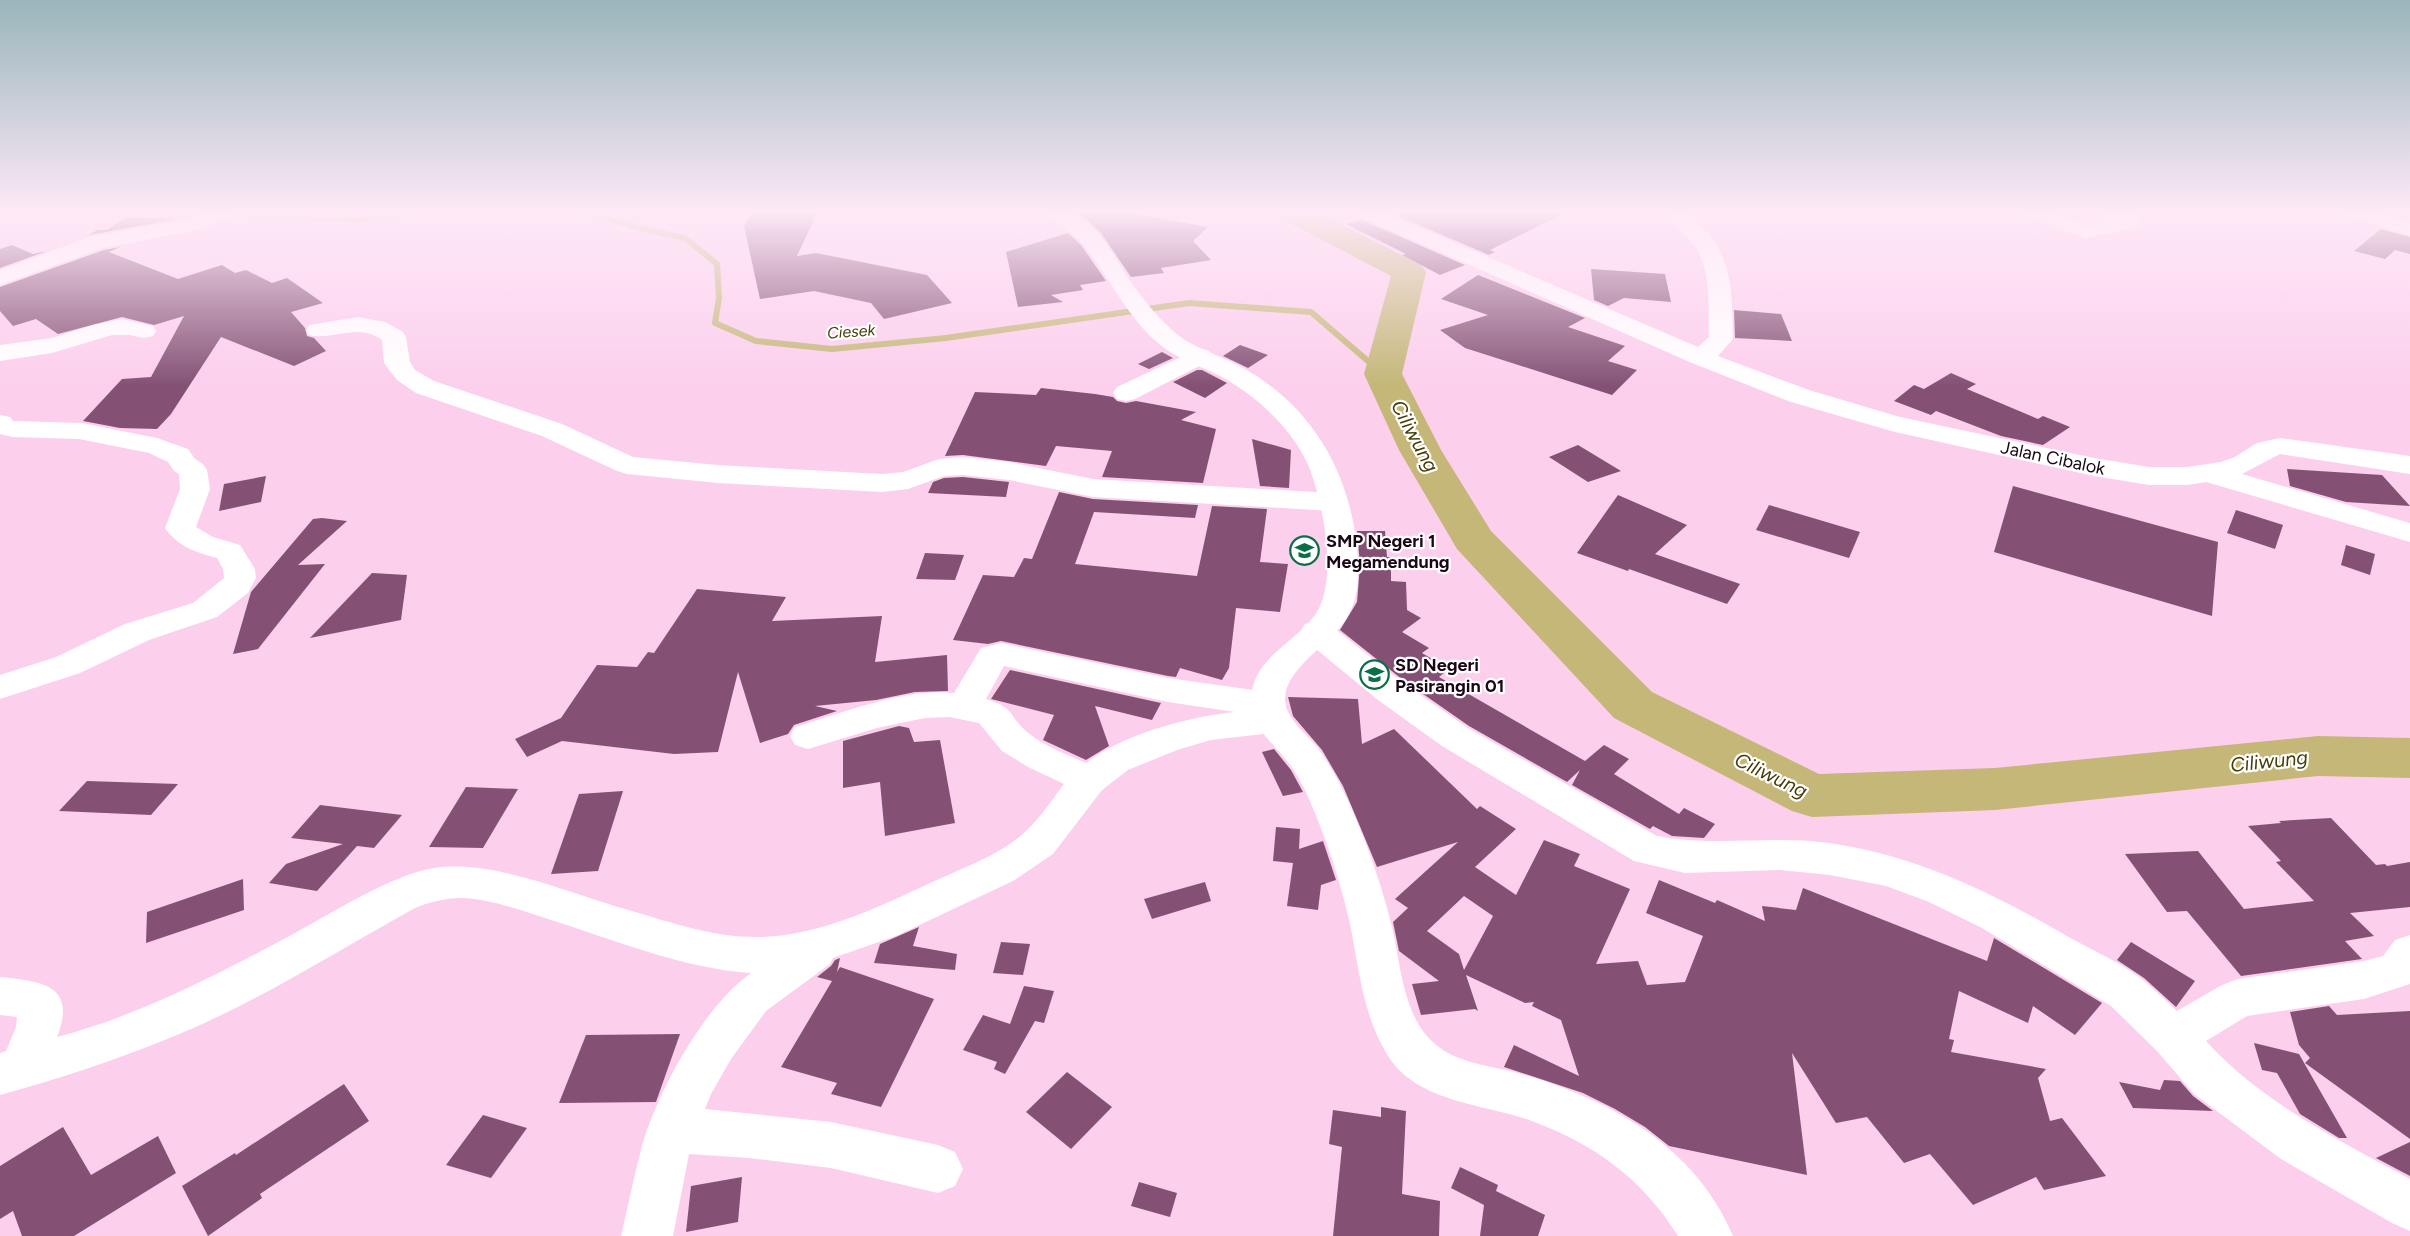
<svg xmlns="http://www.w3.org/2000/svg" width="2410" height="1236" font-family="Figtree,sans-serif">
<style>
.lines{fill:none;stroke-linecap:round;stroke-linejoin:round}
.stream{stroke:#c4b777;stroke-width:6}
.river{fill:#c4b777;fill-rule:evenodd}
.building{fill:#845175;fill-rule:evenodd}
.minor{fill:#fff;fill-rule:evenodd}
.major{fill:#fff;fill-rule:evenodd}
.labels{text-anchor:middle;stroke-width:4.5;stroke-linejoin:round;paint-order:stroke}
.far-water-label{font-size:16px;font-style:italic;fill:#473d08;stroke:#fff}
.street-label{font-size:18px;fill:#190715;stroke:#fff}
.poi-label{font-size:18px;font-weight:bold;fill:#190715;stroke:#fff;text-anchor:start}
.water-label{font-size:20px;font-style:italic;fill:#473d08;stroke:#fff}
</style>
<rect width="100%" height="100%" fill="#fccfed"/>
<g class="lines">
<g class="stream">
<polyline points="246,213 258,216 361,220 401,213"/>
<polyline points="590,213 639,228 685,238 717,264 719,298 715,323 756,341 832,349 946,338 1189,303 1311,312 1383,374"/>
</g>
<polygon class="river" points="1279,213 1319,213 1421,265 1426,272 1402,374 1441,450 1491,531 1652,692 1819,774 1995,768 2318,736 2410,738 2410,778 2318,776 1995,810 1812,817 1792,811 1614,718 1457,549 1399,450 1364,374 1391,276 1284,220"/>
</g>
<g class="building">
<polygon points="752,213 817,213 797,256 816,253 927,275 952,303 884,319 871,303 814,291 760,299 744,226"/>
<polygon points="1076,213 1131,213 1208,227 1193,241 1211,260 1161,268 1164,273 1131,277 1101,233 1086,219"/>
<polygon points="1391,213 1565,213 1490,250 1495,252 1489,255"/>
<polygon points="126,217 178,219 89,235 97,230 107,230"/>
<polygon points="1362,220 1465,265 1440,275 1402,255 1406,254 1346,224"/>
<polygon points="2381,229 2410,237 2410,254 2395,250 2385,259 2354,251"/>
<polygon points="1068,233 1081,245 1106,281 1080,285 1083,290 1051,295 1063,302 1018,307 1006,252"/>
<polygon points="12,245 33,254 47,251 0,268 0,249"/>
<polygon points="120,247 109,252 178,279 222,265 235,273 246,270 272,283 287,278 323,303 291,312 305,328 307,336 314,338 326,351 294,366 221,337 171,414 157,429 120,428 83,421 122,379 151,377 184,316 154,325 122,317 58,334 36,319 13,326 0,311 0,287 104,250"/>
<polygon points="1591,269 1665,274 1671,302 1624,298 1608,306 1594,300"/>
<polygon points="1478,275 1585,318 1568,327 1625,346 1608,361 1637,370 1612,395 1465,348 1440,330 1488,315 1441,299"/>
<polygon points="1734,310 1781,314 1792,341 1735,338"/>
<polygon points="1240,345 1268,355 1248,368 1223,356"/>
<polygon points="1162,352 1173,358 1149,369 1138,364"/>
<polygon points="1197,370 1202,370 1227,383 1205,398 1173,382"/>
<polygon points="1951,373 1976,384 1967,389 2038,419 2043,416 2070,427 2043,445 2001,436 1936,411 1931,415 1894,401 1914,385 1924,389"/>
<polygon points="1041,388 1095,394 1113,397 1117,401 1126,403 1136,401 1196,412 1181,420 1216,429 1203,483 1102,477 1112,451 1056,446 1046,466 963,455 945,456 975,392 1036,395"/>
<polygon points="1252,439 1291,450 1289,488 1260,486"/>
<polygon points="1578,445 1621,471 1588,482 1549,457"/>
<polygon points="2287,469 2382,475 2410,506 2346,502 2290,486"/>
<polygon points="266,476 261,502 219,511 224,484"/>
<polygon points="963,477 1009,482 1006,497 928,493 933,482 944,478"/>
<polygon points="2013,486 2218,542 2212,616 1994,552"/>
<polygon points="1059,492 1093,499 1198,505 1195,518 1094,512 1075,564 1197,576 1212,506 1267,509 1260,562 1288,564 1280,612 1236,608 1229,668 1222,680 1180,668 1176,677 1168,676 1001,641 988,644 953,640 983,575 1014,577 1024,558 1032,559"/>
<polygon points="1618,495 1687,525 1655,554 1740,584 1727,604 1629,569 1628,571 1577,553"/>
<polygon points="1769,505 1860,532 1849,558 1756,530"/>
<polygon points="2236,510 2283,525 2275,549 2227,533"/>
<polygon points="322,518 347,521 298,565 325,564 258,649 233,654 251,592 313,519"/>
<polygon points="1357,531 1385,531 1387,557 1391,557 1391,581 1406,582 1407,610 1421,618 1402,632 1429,648 1422,653 1449,669 1439,677 1585,761 1604,745 1629,759 1614,774 1679,814 1684,808 1715,824 1704,838 1672,836 1653,826 1650,829 1572,785 1580,770 1567,782 1469,726 1403,680 1340,630 1357,602 1360,565"/>
<polygon points="2346,545 2375,554 2370,575 2341,565"/>
<polygon points="925,553 964,555 955,580 916,579"/>
<polygon points="372,573 407,575 401,620 310,638"/>
<polygon points="697,589 786,597 772,621 882,616 875,662 947,655 948,691 915,692 876,700 815,706 837,711 794,725 788,734 760,743 738,672 718,752 674,754 562,741 527,757 515,739 561,718 597,665 637,667 648,652 654,653"/>
<polygon points="1010,670 1161,703 1152,720 1095,706 1109,746 1086,760 1043,740 1054,715 991,699"/>
<path d="M 1288,697 L 1358,699 L 1362,744 L 1394,729 L 1477,809 L 1480,806 L 1516,829 L 1475,867 L 1516,895 L 1544,840 L 1580,854 L 1574,866 L 1630,889 L 1596,964 L 1638,961 L 1647,985 L 1685,982 L 1703,936 L 1646,913 L 1659,880 L 1715,903 L 1717,900 L 1765,921 L 1762,906 L 1796,910 L 1803,888 L 1987,961 L 1994,938 L 2102,1003 L 2075,1035 L 2033,1006 L 2028,1023 L 1959,991 L 1949,1039 L 1954,1040 L 1951,1052 L 2046,1069 L 2038,1078 L 2050,1121 L 2062,1118 L 2106,1176 L 2044,1190 L 2036,1177 L 1973,1205 L 1930,1154 L 1904,1163 L 1867,1117 L 1836,1123 L 1792,1053 L 1807,1175 L 1669,1146 L 1645,1127 L 1615,1109 L 1583,1093 L 1504,1067 L 1514,1045 L 1579,1076 L 1561,1020 L 1532,1006 L 1534,1002 L 1525,1003 L 1466,975 L 1478,1011 L 1475,1009 L 1421,1015 L 1412,984 L 1439,981 L 1399,951 L 1393,922 L 1408,908 L 1395,899 L 1458,842 L 1377,867 L 1343,786 L 1322,750 L 1293,716 ZM 1464,896 L 1493,916 L 1464,970 L 1459,954 L 1427,931 Z"/>
<polygon points="899,726 909,728 914,742 940,740 955,823 885,836 880,782 843,788 843,741"/>
<polygon points="1274,749 1291,770 1303,792 1283,796 1262,752"/>
<polygon points="87,781 178,784 151,815 59,811"/>
<polygon points="466,787 518,789 483,848 429,847"/>
<polygon points="623,791 598,871 551,874 579,794"/>
<polygon points="320,805 402,815 374,848 357,846 317,891 269,883 286,864 343,844 291,838"/>
<polygon points="2331,818 2376,865 2385,864 2387,866 2410,862 2410,907 2350,913 2374,936 2345,941 2362,959 2241,976 2187,911 2167,912 2125,854 2198,851 2244,909 2314,901 2276,862 2281,861 2248,826 2281,823 2279,821"/>
<polygon points="1276,827 1300,829 1299,849 1323,841 1336,880 1321,885 1318,910 1287,906 1293,863 1273,861"/>
<polygon points="243,879 244,910 146,943 147,912"/>
<polygon points="1205,882 1211,901 1152,919 1144,899"/>
<polygon points="919,927 913,946 957,954 955,970 874,963 880,944"/>
<polygon points="1001,942 1030,944 1023,975 993,973"/>
<polygon points="2131,942 2195,981 2176,1007 2144,978 2117,960"/>
<polygon points="840,958 837,972 840,967 934,999 881,1107 831,1094 837,1083 781,1067 832,981 817,977 831,966 835,960"/>
<polygon points="1024,986 1054,991 1044,1023 1035,1021 1005,1074 994,1069 997,1062 963,1050 983,1015 1010,1024"/>
<polygon points="2329,1006 2337,1015 2410,1011 2410,1139 2305,1063 2310,1058 2299,1045 2290,1012"/>
<polygon points="680,1034 656,1102 559,1103 586,1035"/>
<polygon points="2254,1043 2299,1054 2347,1138 2339,1138 2300,1114 2277,1073 2262,1070"/>
<polygon points="1067,1072 1112,1107 1071,1149 1026,1112"/>
<polygon points="2164,1080 2180,1081 2193,1096 2213,1111 2133,1108 2119,1082 2160,1090"/>
<polygon points="344,1084 369,1121 260,1194 262,1198 208,1236 182,1186 235,1153 236,1155"/>
<polygon points="1381,1107 1406,1111 1402,1194 1440,1201 1439,1236 1333,1236 1342,1147 1329,1144 1333,1110 1381,1117"/>
<polygon points="483,1115 527,1128 491,1178 446,1165"/>
<polygon points="63,1127 91,1175 158,1136 176,1173 74,1236 22,1236 13,1211 0,1219 0,1166"/>
<polygon points="2410,1142 2410,1176 2376,1158"/>
<polygon points="1460,1167 1498,1185 1496,1191 1545,1215 1538,1236 1480,1236 1484,1205 1451,1188"/>
<polygon points="742,1177 738,1222 686,1232 691,1186"/>
<polygon points="1139,1182 1177,1193 1170,1217 1131,1206"/>
</g>
<g class="lines">
<g class="minor">
<polygon points="207,213 237,213 233,217 192,231 103,248 0,285 0,270 90,237 188,219"/>
<path d="M 1357,213 L 1385,213 L 1698,347 L 1709,337 C 1708,308 1712,271 1694,245 C 1686,234 1675,225 1666,213 L 1688,213 C 1696,222 1706,230 1713,240 C 1734,269 1732,306 1733,339 L 1718,356 L 1809,390 L 1900,417 L 2094,458 L 2149,467 L 2187,467 L 2221,462 L 2235,457 L 2257,443 L 2280,438 L 2410,456 L 2410,474 L 2280,454 L 2242,474 L 2410,523 L 2410,542 L 2206,482 L 2187,485 L 2149,485 L 2094,476 L 1895,432 L 1791,402 L 1692,363 L 1361,217 Z"/>
<path d="M 2025,213 L 2054,213 L 2088,225 L 2109,220 L 2104,217 L 2101,213 C 2114,213 2133,209 2142,221 L 2139,226 L 2086,238 L 2029,217 Z"/>
<polygon points="2344,213 2377,213 2410,222 2410,235 2348,217"/>
<path d="M 358,317 L 385,322 L 403,332 L 406,337 L 410,362 L 415,370 L 434,381 L 562,424 L 633,457 L 718,465 L 882,474 L 903,472 L 939,459 L 963,457 L 1009,462 L 1093,479 L 1333,493 L 1343,496 L 1348,502 L 1343,508 L 1333,511 L 1093,497 L 1009,480 L 963,475 L 944,476 L 908,489 L 882,492 L 718,483 L 627,474 L 617,471 L 542,436 L 416,393 L 397,380 L 384,363 L 382,340 C 358,322 334,341 309,335 L 306,330 L 309,325 Z"/>
<polygon points="122,319 153,326 156,331 153,336 144,338 130,335 112,335 52,353 0,361 0,345 52,338 93,325"/>
<polygon points="1200,348 1209,351 1213,356 1209,361 1135,399 1126,401 1117,399 1113,393 1117,387"/>
<path d="M 0,415 L 10,417 L 13,421 L 82,423 L 157,438 L 188,449 L 195,459 L 203,464 L 207,470 L 210,489 L 196,527 L 213,537 L 240,545 L 255,569 L 256,578 L 248,593 L 217,617 L 149,640 L 80,673 L 0,699 L 0,675 L 56,657 L 125,624 L 193,603 L 224,578 L 223,569 L 217,558 C 196,552 178,547 165,528 L 180,489 L 179,474 L 174,471 L 168,462 L 149,453 L 79,439 L 12,437 L 0,434 Z"/>
<path d="M 1317,621 L 1329,624 L 1402,682 L 1468,728 L 1657,836 C 1714,847 1772,835 1829,843 C 1915,855 1991,892 2065,935 C 2090,949 2120,962 2143,980 C 2155,990 2166,1001 2177,1011 L 2222,985 L 2238,979 L 2364,961 L 2383,956 L 2395,940 L 2410,935 L 2410,984 L 2364,999 L 2247,1016 L 2206,1041 C 2261,1102 2339,1140 2410,1179 L 2410,1231 L 2392,1223 L 2281,1159 L 2194,1094 L 2157,1051 L 2111,1006 L 1982,928 L 1929,902 L 1886,886 L 1830,875 L 1780,870 L 1685,873 L 1634,861 L 1442,746 L 1378,700 L 1305,640 L 1300,632 L 1305,624 Z"/>
<path d="M 1001,643 L 1168,678 L 1268,692 L 1281,695 L 1286,704 L 1282,710 L 1286,711 L 1291,720 L 1286,729 L 1273,733 L 1211,740 L 1177,750 L 1128,770 L 1102,790 L 1053,854 L 1013,881 L 896,936 L 833,958 L 830,964 L 766,1011 L 731,1059 L 711,1094 L 705,1109 L 831,1122 L 938,1145 L 955,1152 L 963,1169 L 955,1186 L 938,1193 L 831,1168 L 749,1158 L 689,1154 L 673,1236 L 621,1236 C 628,1206 634,1176 642,1146 C 658,1091 704,1006 751,973 C 685,969 614,940 551,920 C 522,911 492,899 462,898 C 444,898 429,902 413,909 C 334,953 256,1003 172,1037 C 116,1060 58,1079 0,1095 L 0,1053 L 6,1051 L 16,1027 L 17,1017 L 0,1015 L 0,977 C 40,981 78,984 57,1037 C 141,1015 219,974 295,933 C 332,913 393,874 434,868 C 495,859 573,895 632,911 C 672,923 714,937 756,937 C 820,937 882,905 939,879 C 968,866 1002,854 1026,831 C 1040,818 1052,800 1064,784 L 1028,767 L 1002,751 L 979,723 L 949,717 L 925,718 L 877,728 L 808,749 L 795,745 L 790,736 L 795,727 C 843,713 905,688 954,693 L 981,648 ZM 1004,666 L 1168,702 L 1235,712 C 1187,717 1124,734 1086,763 C 1066,754 1043,746 1026,731 C 1006,713 1017,709 986,699 Z"/>
</g>
<path class="major" d="M 1048,213 C 1057,213 1068,211 1076,215 C 1101,227 1114,258 1129,279 C 1141,297 1155,314 1170,328 C 1191,349 1220,354 1245,369 C 1312,407 1349,471 1357,547 C 1359,570 1360,595 1348,616 C 1332,646 1271,674 1288,712 C 1295,727 1311,738 1320,751 C 1341,781 1356,817 1369,852 C 1378,877 1386,902 1392,927 C 1401,965 1403,1017 1435,1044 C 1457,1063 1487,1065 1514,1072 C 1606,1097 1695,1145 1733,1236 L 1678,1236 C 1642,1178 1593,1143 1529,1120 C 1483,1104 1417,1102 1388,1056 C 1363,1016 1359,969 1350,924 C 1341,884 1328,844 1312,806 C 1307,794 1301,781 1293,769 C 1279,748 1250,728 1251,700 C 1252,658 1294,644 1315,615 C 1339,582 1323,502 1309,467 C 1293,429 1255,394 1218,375 C 1198,365 1175,358 1158,343 C 1126,316 1109,276 1083,244 C 1073,232 1056,225 1048,213 Z"/>
</g>
<linearGradient id="sky" x2="0" y2="1"><stop stop-color="#99b5bb"/><stop offset="0.55" stop-color="#fee9f7"/><stop offset="1" stop-color="#fee9f7" stop-opacity="0"/></linearGradient>
<rect width="2410" height="386" fill="url(#sky)"/>
<defs>
<symbol id="school-ring" viewBox="-11 -11 22 22"><circle r="9.5" fill="#fff" stroke="#096f46" stroke-width="1.5"/><path d="M0-5L7-2L0 1L-7-2ZM-4 1L0 2.5L4 1V4Q0 6-4 4Z" fill="#096f46"/></symbol>
</defs>
<g fill-rule="evenodd">
<use href="#school-ring" x="1288" y="534" width="33" height="33"/>
<use href="#school-ring" x="1358" y="658" width="33" height="33"/>
</g>
<g class="labels">
<g class="far-water-label">
<text transform="translate(851 331) rotate(-4)" y="6">Ciesek</text>
</g>
<g class="street-label">
<text transform="translate(2053 458) rotate(12)" y="6">Jalan Cibalok</text>
</g>
<g class="poi-label">
<text x="1326" y="547">SMP Negeri 1<tspan x="1326" dy="21">Megamendung</tspan></text>
<text x="1395" y="671">SD Negeri<tspan x="1395" dy="21">Pasirangin 01</tspan></text>
</g>
<g class="water-label">
<text transform="translate(1415 436) rotate(62)" y="7">Ciliwung</text>
<text transform="translate(2269 761) rotate(-6)" y="7">Ciliwung</text>
<text transform="translate(1771 775) rotate(26)" y="7">Ciliwung</text>
</g>
</g>
</svg>
